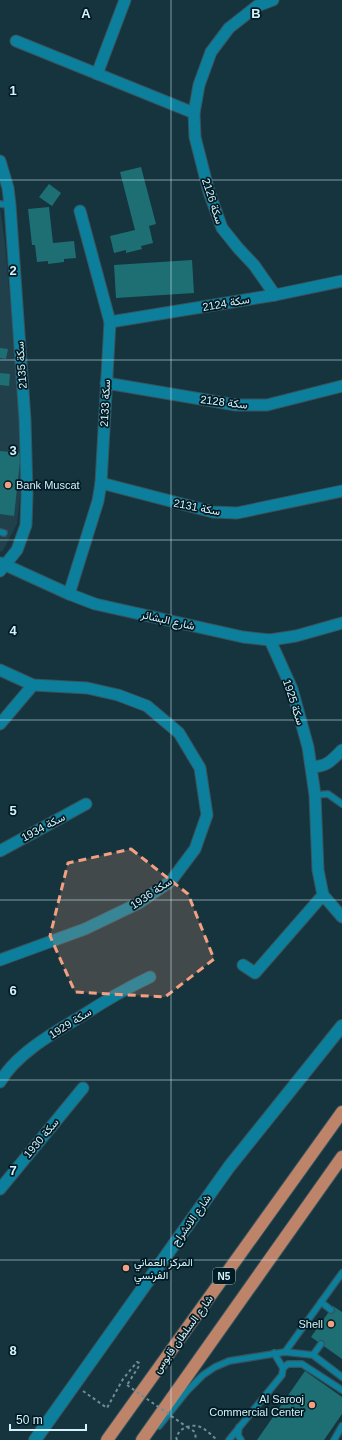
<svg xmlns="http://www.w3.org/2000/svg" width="342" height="1440" font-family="Helvetica,Vazirmatn,sans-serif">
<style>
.built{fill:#20414c}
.building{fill:#1d6f74}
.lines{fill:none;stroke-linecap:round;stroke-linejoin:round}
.service-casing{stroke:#38535c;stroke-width:8}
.minor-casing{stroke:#38535c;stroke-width:13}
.tertiary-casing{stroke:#38535c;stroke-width:14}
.trunk-casing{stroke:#38535c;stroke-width:14}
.path{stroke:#708d96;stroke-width:2;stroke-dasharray:3 3;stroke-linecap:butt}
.service{stroke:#0b7f9b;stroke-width:5.5}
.minor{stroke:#0b7f9b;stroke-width:11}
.tertiary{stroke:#0b7f9b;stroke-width:12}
.trunk{stroke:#be846a;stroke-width:12}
.path-bridge{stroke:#708d96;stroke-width:2;stroke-dasharray:3 3;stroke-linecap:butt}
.marked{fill:#f2a081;fill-opacity:0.2;stroke:#f2a081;stroke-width:3;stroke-dasharray:8 5;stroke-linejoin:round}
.grid{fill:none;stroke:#d7f1fa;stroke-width:1;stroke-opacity:0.55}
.poi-dot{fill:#f2a081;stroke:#001b24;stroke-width:1.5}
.labels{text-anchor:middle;stroke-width:3.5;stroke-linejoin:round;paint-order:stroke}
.shield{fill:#001b24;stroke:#96b1ba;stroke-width:1}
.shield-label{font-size:10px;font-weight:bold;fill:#d7f1fa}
.street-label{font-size:11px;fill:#d7f1fa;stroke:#001b24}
.poi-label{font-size:11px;fill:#d7f1fa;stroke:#001b24;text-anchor:start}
.grid-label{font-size:13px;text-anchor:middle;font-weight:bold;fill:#d7f1fa;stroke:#001b24;stroke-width:3.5;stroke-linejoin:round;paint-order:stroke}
</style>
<rect width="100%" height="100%" fill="#16343e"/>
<polygon class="built" points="0,208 5,244 21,428 22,476 17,524 2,552 0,551"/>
<g class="building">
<polygon points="141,167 156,224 149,226 153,243 141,246 142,249 126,253 126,250 114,253 110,236 135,230 120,172"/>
<polygon points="49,184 61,193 52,206 39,197"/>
<polygon points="49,207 53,243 74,241 76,258 64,259 64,262 48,264 48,261 37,262 35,245 32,245 28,209"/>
<polygon points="192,260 194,293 116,298 114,265"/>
<polygon points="0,348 8,349 6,359 0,358"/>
<polygon points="0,373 10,374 9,386 0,385"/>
<polygon points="0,451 21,453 14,516 0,514"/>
<polygon points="333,1306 342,1312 342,1359 311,1337"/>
<polygon points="305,1371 342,1397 342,1414 324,1440 257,1440"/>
</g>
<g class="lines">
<defs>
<g id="service">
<polyline points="0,204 10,205"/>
<polyline points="0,532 4,533"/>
<polyline points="315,795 328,794 342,804"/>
<polyline points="321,1302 331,1310"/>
<polyline points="285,1352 342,1273"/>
<polyline points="313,1355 321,1344"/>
<polyline points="283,1368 288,1364 302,1364 342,1390"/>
<polyline points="159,1426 187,1391 203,1375 215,1367 229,1361 285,1352 313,1355 342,1377"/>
<polyline points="239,1427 238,1435 241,1440"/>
<polyline points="229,1440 282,1375 283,1368 274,1353"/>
<polyline points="334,1440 342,1426"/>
</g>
<g id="minor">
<polyline points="273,0 257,6 229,28 211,52 199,85 194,113 195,137 209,192 222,228 238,248 254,265 275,295"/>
<polyline points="16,41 194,113"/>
<polyline points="97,74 125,0"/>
<polyline points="0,161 8,188 10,205 25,420 27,495 26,525 17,550 0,571"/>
<polyline points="110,322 275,295 342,281"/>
<polyline points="106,383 236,405 267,405 342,386"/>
<polyline points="101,483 213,512 237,513 342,491"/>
<polyline points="1,563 69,594 95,604 243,637 270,640 296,636 342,623"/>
<polyline points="69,594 98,501 101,483 110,322 80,211"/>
<polyline points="270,640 292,689 308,747 315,795 318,870 323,895 342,917"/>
<polyline points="0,670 33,685 87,688 118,695 147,706 179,733 200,768 207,815 195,849 171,881 139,903 85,929 0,960"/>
<polyline points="0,724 33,685"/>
<path d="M 312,767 C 328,766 331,761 342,750"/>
<polyline points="0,851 86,804"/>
<polyline points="243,965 255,973 323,895"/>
<path d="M 0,1082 C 16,1054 53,1033 80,1017 C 103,1002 125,989 150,977"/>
<polyline points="0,1189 83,1088"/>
</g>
<polyline id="tertiary" points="35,1440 229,1167 342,1026"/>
<g id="trunk">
<polyline points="107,1440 342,1112"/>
<polyline points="142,1440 342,1157"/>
</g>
</defs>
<use href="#service" class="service-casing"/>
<use href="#minor" class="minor-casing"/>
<use href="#tertiary" class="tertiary-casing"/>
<use href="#trunk" class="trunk-casing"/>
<g class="path">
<polyline points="83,1391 107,1408 123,1379 137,1362 139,1363 139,1366 127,1385"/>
<polyline points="187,1427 195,1432 196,1440"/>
<path d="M 177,1440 L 176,1437 C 179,1432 181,1429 187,1427 C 200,1422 208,1432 217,1440"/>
</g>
<use href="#service" class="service"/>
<use href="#minor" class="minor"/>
<use href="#tertiary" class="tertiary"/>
<use href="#trunk" class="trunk"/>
<polyline class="path-bridge" points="127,1385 187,1427"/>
</g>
<path class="marked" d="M 131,849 L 188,894 L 214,959 L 165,997 L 75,992 L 50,936 L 68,863 Z"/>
<path class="grid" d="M 171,0 L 171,1440M 0,180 L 342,180M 0,360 L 342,360M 0,540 L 342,540M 0,720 L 342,720M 0,900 L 342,900M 0,1080 L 342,1080M 0,1260 L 342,1260"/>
<g class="poi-dot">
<circle cx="8" cy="485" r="4"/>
<circle cx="126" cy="1268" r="4"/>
<circle cx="331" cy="1324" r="4"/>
<circle cx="312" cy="1405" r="4"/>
</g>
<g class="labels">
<rect class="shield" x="213" y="1268" width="22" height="16" rx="3"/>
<g class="shield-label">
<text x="224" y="1280">N5</text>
</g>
<g class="street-label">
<text transform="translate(213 201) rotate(72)" y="4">سكة 2126</text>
<text transform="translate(226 303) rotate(-10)" y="4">سكة 2124</text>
<text transform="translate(21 365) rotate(-94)" y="4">سكة 2135</text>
<text transform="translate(224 402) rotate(7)" y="4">سكة 2128</text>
<text transform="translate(105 403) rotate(-87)" y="4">سكة 2133</text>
<text transform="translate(197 507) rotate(11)" y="4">سكة 2131</text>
<text transform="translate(168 620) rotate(13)" y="4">شارع البشائر</text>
<text transform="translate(294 702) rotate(72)" y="4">سكة 1925</text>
<text transform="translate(43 827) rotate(-28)" y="4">سكة 1934</text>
<text transform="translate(151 893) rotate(-34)" y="4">سكة 1936</text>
<text transform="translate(70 1023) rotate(-32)" y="4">سكة 1929</text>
<text transform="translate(41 1138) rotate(-50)" y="4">سكة 1930</text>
<text transform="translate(191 1220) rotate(-55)" y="4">شارع الانشراح</text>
<text transform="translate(183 1334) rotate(-54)" y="4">شارع السلطان قابوس</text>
</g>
<g class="poi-label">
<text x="16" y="489">Bank Muscat</text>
<text x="134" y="1266">المركز العماني<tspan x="134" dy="13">الفرنسي</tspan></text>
<text x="323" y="1328" text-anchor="end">Shell</text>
<text x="304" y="1403" text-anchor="end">Al Sarooj<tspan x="304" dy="13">Commercial Center</tspan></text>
</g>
</g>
<g class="grid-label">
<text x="86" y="18">A</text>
<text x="256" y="18">B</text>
<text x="13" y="95">1</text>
<text x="13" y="275">2</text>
<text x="13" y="455">3</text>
<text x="13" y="635">4</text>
<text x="13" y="815">5</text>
<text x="13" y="995">6</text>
<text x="13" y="1175">7</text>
<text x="13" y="1355">8</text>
</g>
<path d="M10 1424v6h76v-6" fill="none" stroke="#d7f1fa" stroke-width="2"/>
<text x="16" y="1424" font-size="12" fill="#d7f1fa" stroke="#001b24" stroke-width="3" paint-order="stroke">50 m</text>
</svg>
